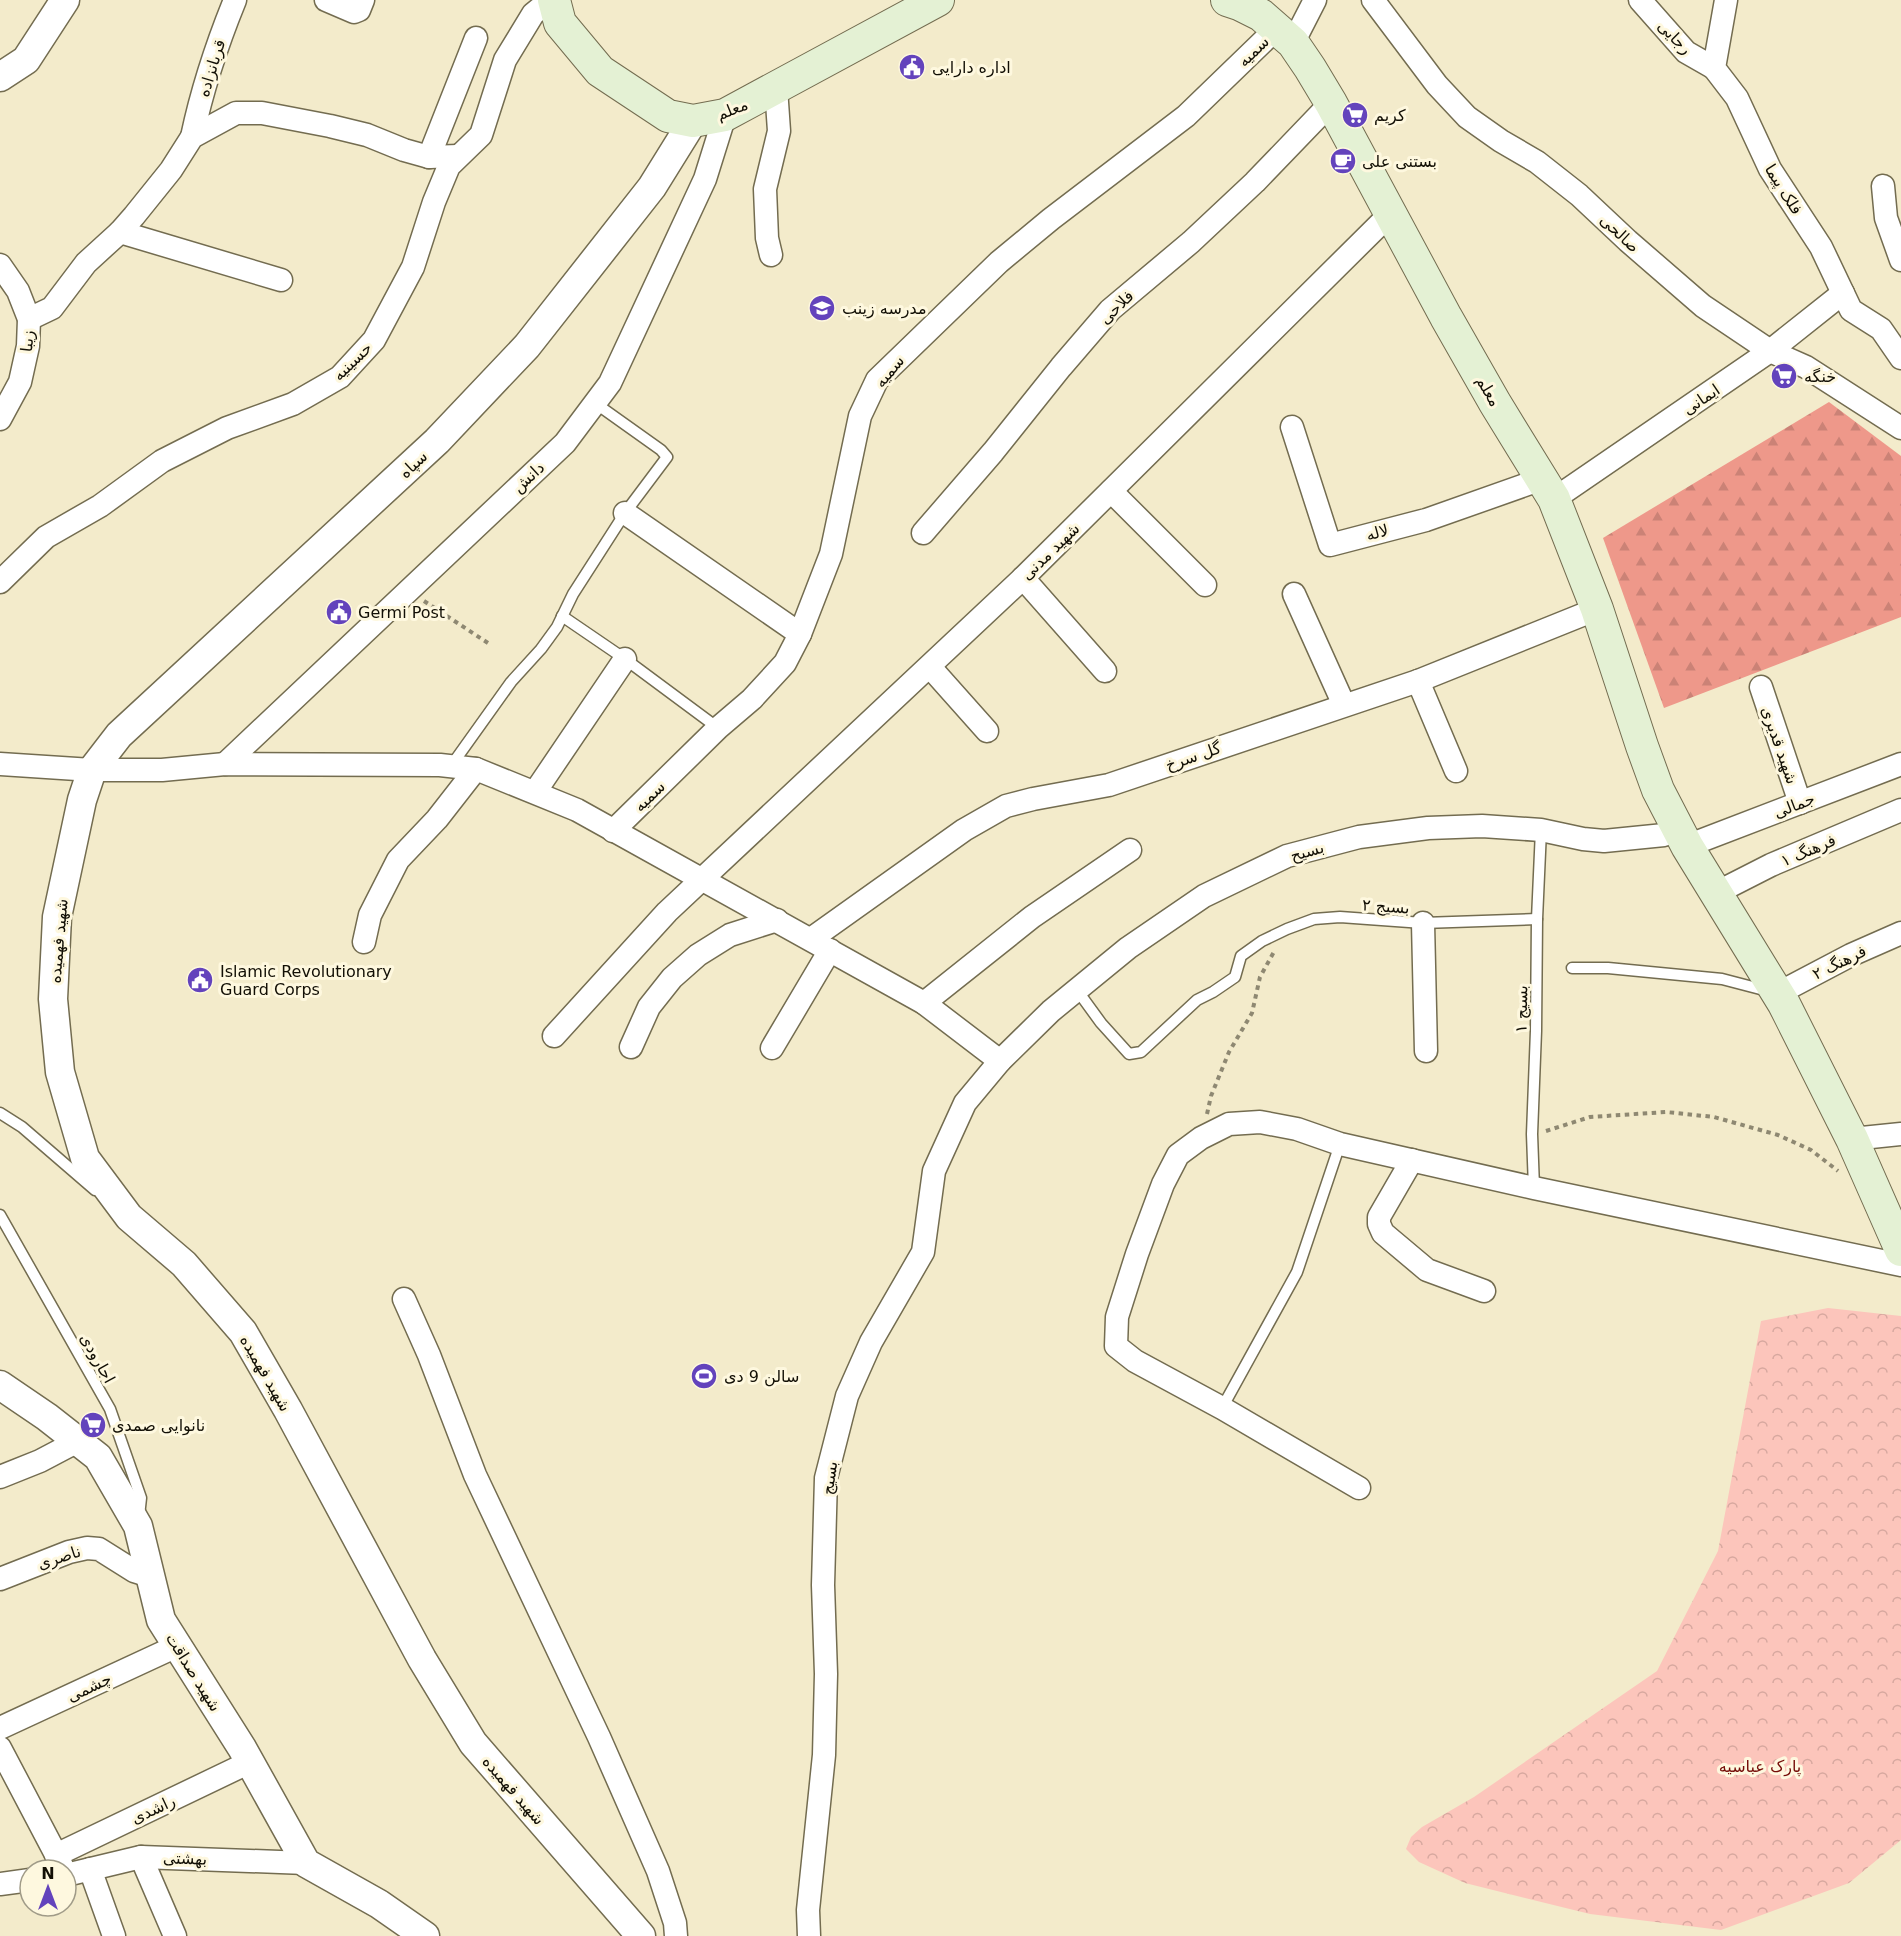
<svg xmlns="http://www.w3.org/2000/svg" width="1901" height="1936" font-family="'DejaVu Sans','Noto Naskh Arabic',sans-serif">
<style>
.forest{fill:url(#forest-firs)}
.park{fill:url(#park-crowns)}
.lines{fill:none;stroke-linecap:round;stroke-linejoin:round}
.service-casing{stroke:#736c50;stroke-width:13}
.minor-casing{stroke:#736c50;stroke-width:25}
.tertiary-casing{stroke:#736c50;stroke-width:31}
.secondary-casing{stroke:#736c50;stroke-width:34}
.path{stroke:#8e8872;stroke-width:4;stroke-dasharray:4.5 4.5;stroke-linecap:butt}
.service{stroke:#fff;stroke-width:10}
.minor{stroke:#fff;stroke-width:22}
.tertiary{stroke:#fff;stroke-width:28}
.secondary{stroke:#e4f1d4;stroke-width:32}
.labels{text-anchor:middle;stroke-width:6;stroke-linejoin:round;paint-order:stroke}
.street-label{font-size:16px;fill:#120f05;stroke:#fef8df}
.poi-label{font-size:16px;fill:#120f05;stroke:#fef8df;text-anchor:start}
.park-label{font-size:16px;fill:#750d08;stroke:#fef8df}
</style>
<defs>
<pattern id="forest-firs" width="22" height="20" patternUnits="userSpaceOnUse" patternTransform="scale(1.5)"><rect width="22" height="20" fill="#ee988a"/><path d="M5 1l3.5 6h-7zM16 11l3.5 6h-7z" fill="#cb8276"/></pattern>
<pattern id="park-crowns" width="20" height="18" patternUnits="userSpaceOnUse" patternTransform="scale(1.5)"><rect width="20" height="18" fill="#fcc5bb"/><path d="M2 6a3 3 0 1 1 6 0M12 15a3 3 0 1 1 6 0" fill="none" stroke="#d7a89f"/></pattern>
</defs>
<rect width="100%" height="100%" fill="#f3ebcb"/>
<polygon class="forest" points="1829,402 1901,456 1901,617 1664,708 1603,538"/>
<polygon class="park" points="1828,1308 1901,1316 1901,1840 1849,1883 1721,1930 1590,1914 1465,1883 1419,1862 1406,1849 1411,1837 1422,1827 1474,1797 1657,1671 1718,1551 1761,1321"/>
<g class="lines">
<defs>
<g id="service">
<polyline points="562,616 625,659 718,728"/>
<polyline points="451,766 511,682 541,649 557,627 573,594 625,513 667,457 661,450 595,403"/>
<polyline points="1572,968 1608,968 1722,979 1768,991"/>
<polyline points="1077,990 1101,1023 1129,1054 1141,1052 1197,1000 1213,992 1235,977 1241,956 1262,941 1287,929 1314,919 1340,917 1423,923 1537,919"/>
<polyline points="0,1113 22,1127 95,1190"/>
<polyline points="1534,1188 1532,1134 1536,1031 1537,919 1541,830"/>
<polyline points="0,1215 110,1409 141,1498 139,1516"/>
<polyline points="1222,1408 1297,1272 1340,1144"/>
</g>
<g id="minor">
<polyline points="326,0 354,12 359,10 363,0"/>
<polyline points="1373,0 1437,85 1467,117 1501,141 1537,162 1579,195 1628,241 1703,306 1770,351 1806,367 1901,428"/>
<polyline points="1640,0 1686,52 1714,68"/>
<polyline points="1726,0 1714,68 1737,98 1770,169 1821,247 1851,310 1881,329 1901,358"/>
<polyline points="1293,43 1315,0"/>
<path d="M 192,137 C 202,90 217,44 235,0"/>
<polyline points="429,157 476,38"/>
<polyline points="1883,186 1886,218 1901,260"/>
<polyline points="120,232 281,280"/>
<polyline points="771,255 767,238 765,189 779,131 776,88"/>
<polyline points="0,265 18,291 29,319 28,346 20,382 0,419"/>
<polyline points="29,319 52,308 86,263 120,232 134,216 171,170 192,137 236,113 262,113 330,126 367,135 404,150 429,157 458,156"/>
<polyline points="1292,427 1330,545 1426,520 1542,479"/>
<polyline points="1111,491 1205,585"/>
<polyline points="1554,499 1770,351 1843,293"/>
<polyline points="625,513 800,634"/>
<polyline points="923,533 993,452 1061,367 1110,310 1191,242 1255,182 1331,103"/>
<polyline points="1023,578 1105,671"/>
<polyline points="0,582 46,537 100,506 162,461 227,428 293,404 340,377 374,340 413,267 434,202 449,166 481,135 505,60 533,14 550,0"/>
<polyline points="1294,594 1344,705"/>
<polyline points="930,667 987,731"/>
<polyline points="1418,681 1456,771"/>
<polyline points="1761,687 1800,803"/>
<polyline points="0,764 92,770 162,770 225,764 440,765 476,769 577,810 924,1003 1000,1061"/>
<polyline points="225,764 565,443 610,383 705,179 725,115"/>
<polyline points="535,792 625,659"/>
<polyline points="613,831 718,728 752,699 785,663 800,634 831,554 860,416 877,380 999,262 1051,219 1186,116 1276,29"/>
<polyline points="1687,846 1901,764"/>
<polyline points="1716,893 1771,865 1901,810"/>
<polyline points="1423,923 1426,1051"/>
<polyline points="811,939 964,830 1006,806 1033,799 1109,785 1418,681 1597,609"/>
<polyline points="364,942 370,915 398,860 437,819 476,769"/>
<polyline points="1777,994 1851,955 1901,933"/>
<polyline points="924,1003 1032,917 1130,850"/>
<polyline points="554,1036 667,912 1023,578 1390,214"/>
<polyline points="631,1047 649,1007 672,978 698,955 730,935 777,920"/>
<polyline points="772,1048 830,950"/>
<polyline points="1852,1139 1901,1134"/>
<polyline points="1412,1160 1379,1217 1379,1224 1383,1233 1427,1270 1484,1291"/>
<polyline points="404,1299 429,1355 475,1475 599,1737 658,1871 675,1923 676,1936"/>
<polyline points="0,1477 40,1461 78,1441"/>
<polyline points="1359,1488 1222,1408 1135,1361 1116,1346 1117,1317 1137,1254 1163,1184 1178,1155 1201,1138 1229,1124 1260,1122 1297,1129 1340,1144 1534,1188 1901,1265"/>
<polyline points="0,1579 69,1552 87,1548 99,1549 134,1571 150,1576"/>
<polyline points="0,1728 177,1646"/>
<polyline points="0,1748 62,1866"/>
<polyline points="56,1855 250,1762"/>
<polyline points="141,1857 175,1936"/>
<polyline points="90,1869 114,1936"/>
<polyline points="66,1875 141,1857 306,1863"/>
<polyline points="0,1884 30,1880"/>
<polyline points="809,1936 808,1910 824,1755 826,1674 823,1585 826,1478 847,1396 871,1342 923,1252 934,1171 965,1103 1000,1061 1051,1011 1128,948 1204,896 1287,856 1359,837 1428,828 1482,826 1541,830 1583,839 1604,841 1664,835 1678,829"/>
</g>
<g id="tertiary">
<polyline points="0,77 26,60 65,0"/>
<polyline points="0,1385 47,1417 98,1457 138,1526 161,1620 242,1748 306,1863 379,1904 425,1936"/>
<polyline points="641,1936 473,1743 422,1659 288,1410 243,1332 184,1264 129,1217 85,1158 60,1072 53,999 57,917 82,800 92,770 119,735 437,441 527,346 652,187 693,121"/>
</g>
<g id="secondary">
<polyline points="554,0 560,23 600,71 668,116 693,121 725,115 938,0"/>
<polyline points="1227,0 1239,4 1261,15 1293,43 1310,68 1331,103 1446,317 1495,403 1554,499 1597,609 1642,746 1658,790 1687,846 1784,1004 1852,1139 1901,1250"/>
</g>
</defs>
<use href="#service" class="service-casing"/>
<use href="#minor" class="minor-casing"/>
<use href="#tertiary" class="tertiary-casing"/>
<use href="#secondary" class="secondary-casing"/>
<g class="path">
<polyline points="424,601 491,645"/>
<polyline points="1207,1114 1211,1096 1229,1052 1252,1013 1260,977 1275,950"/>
<polyline points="1546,1131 1590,1117 1666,1112 1714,1117 1778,1135 1811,1150 1838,1171"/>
</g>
<use href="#service" class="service"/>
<use href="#minor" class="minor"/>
<use href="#tertiary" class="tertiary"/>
<use href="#secondary" class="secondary"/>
</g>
<defs>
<symbol id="civic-disc" viewBox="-11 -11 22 22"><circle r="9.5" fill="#6343bc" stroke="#fef8df"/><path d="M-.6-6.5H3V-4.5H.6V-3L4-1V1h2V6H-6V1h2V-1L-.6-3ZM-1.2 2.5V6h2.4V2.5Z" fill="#fff"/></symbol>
<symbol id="supermarket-disc" viewBox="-11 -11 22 22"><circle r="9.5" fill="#6343bc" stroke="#fef8df"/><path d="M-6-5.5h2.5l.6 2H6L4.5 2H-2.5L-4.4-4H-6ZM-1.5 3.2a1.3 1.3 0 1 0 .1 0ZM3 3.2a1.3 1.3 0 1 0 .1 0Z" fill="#fff"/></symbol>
<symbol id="cafe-disc" viewBox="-11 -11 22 22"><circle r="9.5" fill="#6343bc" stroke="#fef8df"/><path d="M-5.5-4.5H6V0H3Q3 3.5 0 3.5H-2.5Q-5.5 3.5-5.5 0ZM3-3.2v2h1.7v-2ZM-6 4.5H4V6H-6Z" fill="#fff"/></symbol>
<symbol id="school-disc" viewBox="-11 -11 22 22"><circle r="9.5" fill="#6343bc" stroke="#fef8df"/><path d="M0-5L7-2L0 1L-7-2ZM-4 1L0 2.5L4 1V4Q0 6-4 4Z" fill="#fff"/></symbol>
<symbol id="stadium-disc" viewBox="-11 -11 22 22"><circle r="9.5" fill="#6343bc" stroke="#fef8df"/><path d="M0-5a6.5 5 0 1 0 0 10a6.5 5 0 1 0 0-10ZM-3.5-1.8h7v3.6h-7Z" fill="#fff"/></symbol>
</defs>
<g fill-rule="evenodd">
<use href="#civic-disc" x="897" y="52" width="30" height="30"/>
<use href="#supermarket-disc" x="1340" y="100" width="30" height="30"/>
<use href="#cafe-disc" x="1328" y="146" width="30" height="30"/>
<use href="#school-disc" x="807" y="293" width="30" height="30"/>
<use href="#supermarket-disc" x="1769" y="361" width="30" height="30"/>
<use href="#civic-disc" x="324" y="597" width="30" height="30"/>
<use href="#civic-disc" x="185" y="965" width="30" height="30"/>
<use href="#stadium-disc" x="689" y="1361" width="30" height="30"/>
<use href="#supermarket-disc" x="78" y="1410" width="30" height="30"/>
</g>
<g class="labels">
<g class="street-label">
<text transform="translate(1675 37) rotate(45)" y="6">رجایی</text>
<text transform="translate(1253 51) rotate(-44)" y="6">سمیه</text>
<text transform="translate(211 68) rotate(-73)" y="6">قربانزاده</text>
<text transform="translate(732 109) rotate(-22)" y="6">معلم</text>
<text transform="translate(1784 189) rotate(58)" y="6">فلک پیما</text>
<text transform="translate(1620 233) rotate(43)" y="6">صالحی</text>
<text transform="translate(1116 307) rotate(-44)" y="6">فلاحی</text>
<text transform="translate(27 341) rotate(-84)" y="6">زیبا</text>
<text transform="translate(352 361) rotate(-44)" y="6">حسینیه</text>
<text transform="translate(889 371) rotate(-50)" y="6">سمیه</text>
<text transform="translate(1489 391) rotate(60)" y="6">معلم</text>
<text transform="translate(1701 399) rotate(-34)" y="6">ایمانی</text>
<text transform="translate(413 464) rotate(-43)" y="6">سپاه</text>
<text transform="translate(528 477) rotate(-43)" y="6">دانش</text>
<text transform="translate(1377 532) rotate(-15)" y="6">لاله</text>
<text transform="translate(1050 551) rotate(-44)" y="6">شهید مدنی</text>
<text transform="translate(1780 745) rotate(71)" y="6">شهید قدیری</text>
<text transform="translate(1193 756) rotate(-19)" y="6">گل سرخ</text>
<text transform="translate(649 796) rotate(-44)" y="6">سمیه</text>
<text transform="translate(1794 805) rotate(-21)" y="6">جمالی</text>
<text transform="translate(1808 850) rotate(-23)" y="6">فرهنگ ۱</text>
<text transform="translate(1307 851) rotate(-16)" y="6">بسیح</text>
<text transform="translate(1386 906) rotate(4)" y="6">بسیج ۲</text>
<text transform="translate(58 941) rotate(-85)" y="6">شهید فهمیده</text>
<text transform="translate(1839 962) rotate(-26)" y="6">فرهنگ ۲</text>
<text transform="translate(1521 1009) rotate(-89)" y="6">بسیج ۱</text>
<text transform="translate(98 1358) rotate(61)" y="6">اجارودی</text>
<text transform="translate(266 1373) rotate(60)" y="6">شهید فهمیده</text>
<text transform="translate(829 1478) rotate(-82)" y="6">بسیج</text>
<text transform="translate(59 1557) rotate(-18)" y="6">ناصری</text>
<text transform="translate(194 1672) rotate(58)" y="6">شهید صداقت</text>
<text transform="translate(89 1687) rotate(-25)" y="6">چشمی</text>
<text transform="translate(514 1790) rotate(49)" y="6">شهید فهمیده</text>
<text transform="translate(153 1809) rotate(-25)" y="6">راشدی</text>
<text transform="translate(185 1858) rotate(2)" y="6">بهشتی</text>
</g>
<g class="poi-label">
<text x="932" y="73">اداره دارایی</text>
<text x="1374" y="121">کریم</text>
<text x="1362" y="167">بستنی علی</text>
<text x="842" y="314">مدرسه زینب</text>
<text x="1804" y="382">خنگه</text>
<text x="358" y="618">Germi Post</text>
<text x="220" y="977">Islamic Revolutionary<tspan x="220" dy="18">Guard Corps</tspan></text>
<text x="724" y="1382">سالن 9 دی</text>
<text x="112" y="1431">نانوایی صمدی</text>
</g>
<g class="park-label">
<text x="1760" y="1772">پارک عباسیه</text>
</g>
</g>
<g transform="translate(48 1888)"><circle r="28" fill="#fef8df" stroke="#a09b88" stroke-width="1.5"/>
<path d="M0-4.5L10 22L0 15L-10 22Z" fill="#6343bc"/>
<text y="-9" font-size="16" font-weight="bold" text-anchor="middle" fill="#120f05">N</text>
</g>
</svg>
